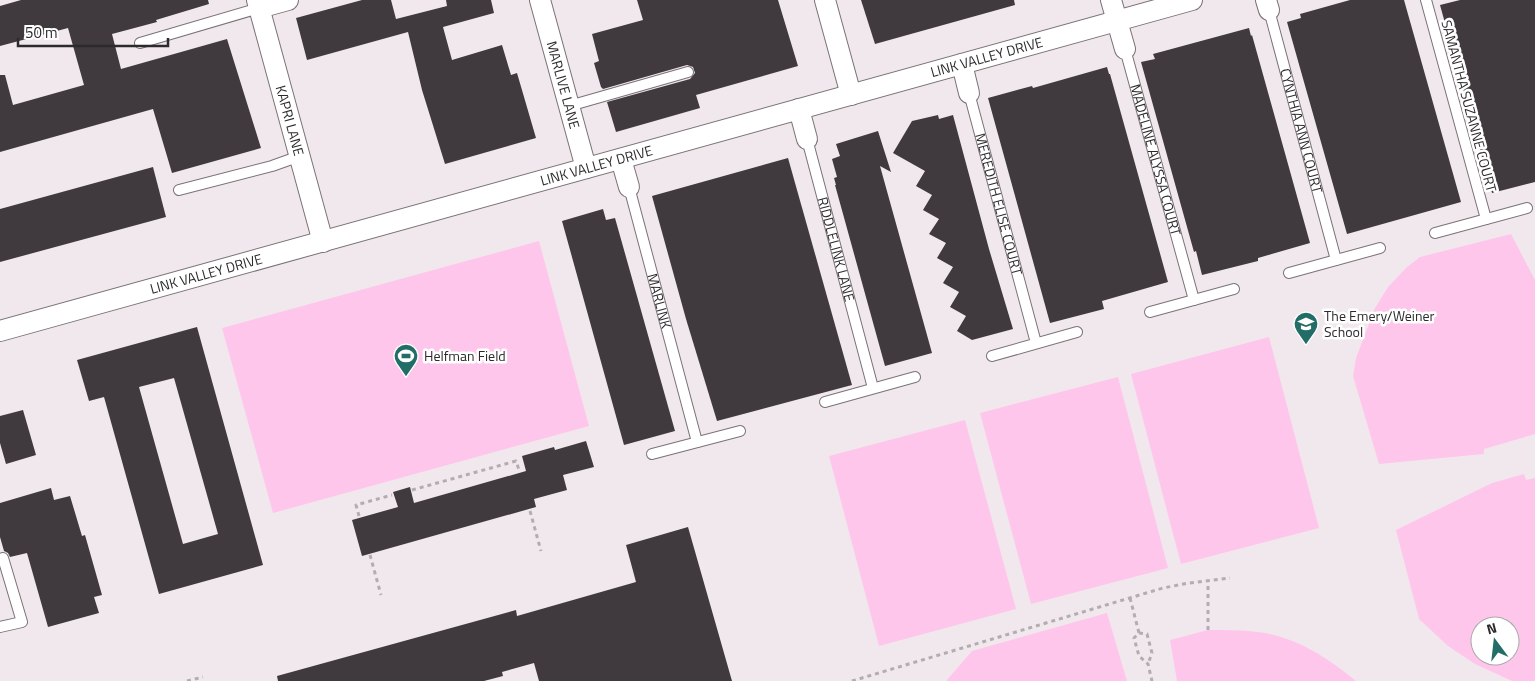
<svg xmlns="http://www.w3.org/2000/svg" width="1535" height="681" font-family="'Titillium Web',sans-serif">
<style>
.green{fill:#ffc6ec;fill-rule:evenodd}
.building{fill:#403a3e;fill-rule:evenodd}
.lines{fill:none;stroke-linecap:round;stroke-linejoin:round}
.service-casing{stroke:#7a7277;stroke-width:12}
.minor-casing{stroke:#7a7277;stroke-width:22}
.path{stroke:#b3acb0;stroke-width:3;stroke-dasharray:4 4;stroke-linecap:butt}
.service{stroke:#fff;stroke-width:10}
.minor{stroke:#fff;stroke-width:20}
.labels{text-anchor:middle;stroke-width:5;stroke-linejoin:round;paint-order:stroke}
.street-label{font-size:14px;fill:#2d2a2c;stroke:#fff}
.poi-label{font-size:14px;fill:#2d2a2c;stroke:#fff;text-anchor:start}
</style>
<rect width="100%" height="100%" fill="#f1e8ed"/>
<g class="green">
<polygon points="1511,234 1535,280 1535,434 1484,449 1484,454 1379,464 1353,376 1356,358 1375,308 1388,287 1407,267 1420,257"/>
<polygon points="539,241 589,426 273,513 222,328"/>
<polygon points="1269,337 1319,528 1181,564 1131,374"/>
<polygon points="1118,377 1168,568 1031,604 980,413"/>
<polygon points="965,420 1016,609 879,646 829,456"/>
<path d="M 1524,474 L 1526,480 L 1535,478 L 1535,681 L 1512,681 L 1475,664 L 1448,646 L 1419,619 L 1396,530 L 1492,483 ZM 1480,626 L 1510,626 L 1510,656 L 1480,656 Z"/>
<polygon points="1107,613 1127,681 946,681 972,651"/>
<path d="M 1208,630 C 1224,630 1241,630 1258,632 C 1296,637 1326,657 1356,681 L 1177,681 L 1170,640 Z"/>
</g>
<g class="building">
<polygon points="21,0 208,0 209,4 156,20 157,22 112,34 121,69 227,39 261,148 172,173 153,109 0,152 0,75 5,75 13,105 84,85 68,28 0,46 0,6"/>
<polygon points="362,0 391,0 396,19 447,6 446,0 491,0 494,13 443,27 452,60 502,45 511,75 517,73 536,138 445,164 422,90 408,32 307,60 296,18"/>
<polygon points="637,0 778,0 798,66 696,95 700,108 616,132 607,102 690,79 695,73 693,67 687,65 603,89 601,87 594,63 599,61 592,34 643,20"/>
<polygon points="861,0 1014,0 1015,5 875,44"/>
<polygon points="1350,0 1404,0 1461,202 1347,234 1287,22 1301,18 1300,14"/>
<polygon points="1460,0 1535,0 1535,182 1492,193 1440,5"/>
<polygon points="1249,28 1251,36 1252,35 1310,243 1258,258 1258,261 1202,275 1196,251 1194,252 1141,62 1155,59 1153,54"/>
<polygon points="1107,67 1109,74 1110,74 1168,282 1102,301 1104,309 1050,323 988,98 1032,86 1033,88"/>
<polygon points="938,115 939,119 953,115 989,249 1013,329 972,340 957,331 966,316 950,307 959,292 943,283 953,267 937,258 946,243 929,234 939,219 923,210 932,195 916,186 925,171 893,153 912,121"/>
<polygon points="878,131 891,172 880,166 932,353 885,366 835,185 836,185 834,178 837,177 832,159 840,156 836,144"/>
<polygon points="788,158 852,385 717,421 686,319 652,196"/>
<polygon points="153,167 166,217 0,262 0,209"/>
<polygon points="603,209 606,220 615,218 675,431 624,445 562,221"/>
<path d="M 197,327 L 263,565 L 159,594 L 104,397 L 89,401 L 77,360 ZM 174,378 L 218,534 L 183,544 L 139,387 Z"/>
<polygon points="23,410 36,455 6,464 0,443 0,416"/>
<polygon points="586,441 594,467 563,475 567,490 534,499 536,507 362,556 352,520 398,507 393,492 410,487 414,503 526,471 522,456 554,447 555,450"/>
<polygon points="51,488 54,500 70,496 82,536 85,535 102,595 94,597 99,613 48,627 27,553 10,557 8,553 4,551 0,537 0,503"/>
<polygon points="688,527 732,681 539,681 534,663 502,672 503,676 484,681 278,681 277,676 516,610 517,616 636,582 626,545"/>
</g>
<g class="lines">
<defs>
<g id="service">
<polyline points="1426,0 1486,219"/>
<path id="s1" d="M 1269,10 L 1336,260"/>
<polyline points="140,43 259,8"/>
<path id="s2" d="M 1125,49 L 1194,300"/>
<path id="s3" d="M 969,93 L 1036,343"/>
<polyline points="569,106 688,72"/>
<path id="s4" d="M 807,139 L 873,388"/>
<path id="s5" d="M 629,187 L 697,442"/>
<polyline points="179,190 272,166 300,156"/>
<polyline points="1435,233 1527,208"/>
<polyline points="1289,273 1380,248"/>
<polyline points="1150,312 1234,289"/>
<polyline points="992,356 1077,332"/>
<polyline points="825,402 915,377"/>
<polyline points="652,454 740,431"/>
<polyline points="0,559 3,558 22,622 0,627"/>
</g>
<g id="minor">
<path id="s6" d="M 257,0 L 323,242"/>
<path id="s7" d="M 540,0 L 586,168"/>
<polyline points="825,0 851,95"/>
<polyline points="1111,0 1125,49"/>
<polyline points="1266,0 1269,10"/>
<polyline points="259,8 288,0"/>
<polyline points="962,64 969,93"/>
<polyline points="799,109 807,139"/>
<polyline points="621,159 629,187"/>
<path id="s8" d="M 0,331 L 1192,0"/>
</g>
</defs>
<use href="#service" class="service-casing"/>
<use href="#minor" class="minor-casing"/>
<g class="path">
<polyline points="412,490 516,461 519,470"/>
<polyline points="530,511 541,551"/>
<polyline points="359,516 356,505 392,495"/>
<polyline points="370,555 381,595"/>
<polyline points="1130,598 1139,633 1134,638 1139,656 1148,664 1152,681"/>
<polyline points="1208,630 1208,580"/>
<polyline points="1139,633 1147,634 1152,653 1148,664"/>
<polyline points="187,681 203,677"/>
<polyline points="852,681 1163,588 1189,583 1230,578"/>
</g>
<use href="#service" class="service"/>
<use href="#minor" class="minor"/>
</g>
<defs>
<symbol id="school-pin" viewBox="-11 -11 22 30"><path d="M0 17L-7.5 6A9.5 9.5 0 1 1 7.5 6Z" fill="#226d68" stroke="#fff"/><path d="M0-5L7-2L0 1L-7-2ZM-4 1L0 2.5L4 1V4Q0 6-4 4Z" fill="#fff"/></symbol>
<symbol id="stadium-pin" viewBox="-11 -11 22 30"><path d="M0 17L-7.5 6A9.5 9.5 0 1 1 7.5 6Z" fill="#226d68" stroke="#fff"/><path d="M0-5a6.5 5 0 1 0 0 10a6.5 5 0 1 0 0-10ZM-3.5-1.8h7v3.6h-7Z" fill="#fff"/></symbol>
</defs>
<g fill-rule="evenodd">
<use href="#school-pin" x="1292" y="310" width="28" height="38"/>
<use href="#stadium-pin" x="392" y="342" width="28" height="38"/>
</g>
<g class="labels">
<g class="street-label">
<text dy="5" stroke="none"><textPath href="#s8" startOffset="1024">LINK VALLEY DRIVE</textPath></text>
<text dy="5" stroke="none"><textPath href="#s7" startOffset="88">MARLIVE LANE</textPath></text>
<text transform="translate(1469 106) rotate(75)" y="5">SAMANTHA SUZANNE COURT</text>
<text dy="5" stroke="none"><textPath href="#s6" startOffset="125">KAPRI LANE</textPath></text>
<text dy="5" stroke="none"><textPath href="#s1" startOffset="125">CYNTHIA ANN COURT</textPath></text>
<text dy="5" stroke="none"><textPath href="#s2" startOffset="115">MADELINE ALYSSA COURT</textPath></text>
<text dy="5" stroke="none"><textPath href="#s8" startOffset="619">LINK VALLEY DRIVE</textPath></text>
<text dy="5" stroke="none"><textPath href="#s3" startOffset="115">MEREDITH ELISE COURT</textPath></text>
<text dy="5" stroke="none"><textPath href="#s4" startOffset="114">RIDDLELINK LANE</textPath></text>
<text dy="5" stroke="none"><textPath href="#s8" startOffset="214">LINK VALLEY DRIVE</textPath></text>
<text dy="5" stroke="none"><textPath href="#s5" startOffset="118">MARLINK</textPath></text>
</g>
<g class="poi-label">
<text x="1324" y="321">The Emery/Weiner<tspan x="1324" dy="16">School</tspan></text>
<text x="424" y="361">Helfman Field</text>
</g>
</g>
<g transform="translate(1495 641) rotate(345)"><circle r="24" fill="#ffffff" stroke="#abaaab"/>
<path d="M0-4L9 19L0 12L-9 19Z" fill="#226d68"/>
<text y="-8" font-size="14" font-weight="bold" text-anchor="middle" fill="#2d2a2c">N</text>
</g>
<path d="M18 38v8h150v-8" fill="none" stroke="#2d2a2c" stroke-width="2.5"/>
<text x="25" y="38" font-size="15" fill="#2d2a2c" stroke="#ffffff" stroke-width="4" paint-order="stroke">50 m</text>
</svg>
